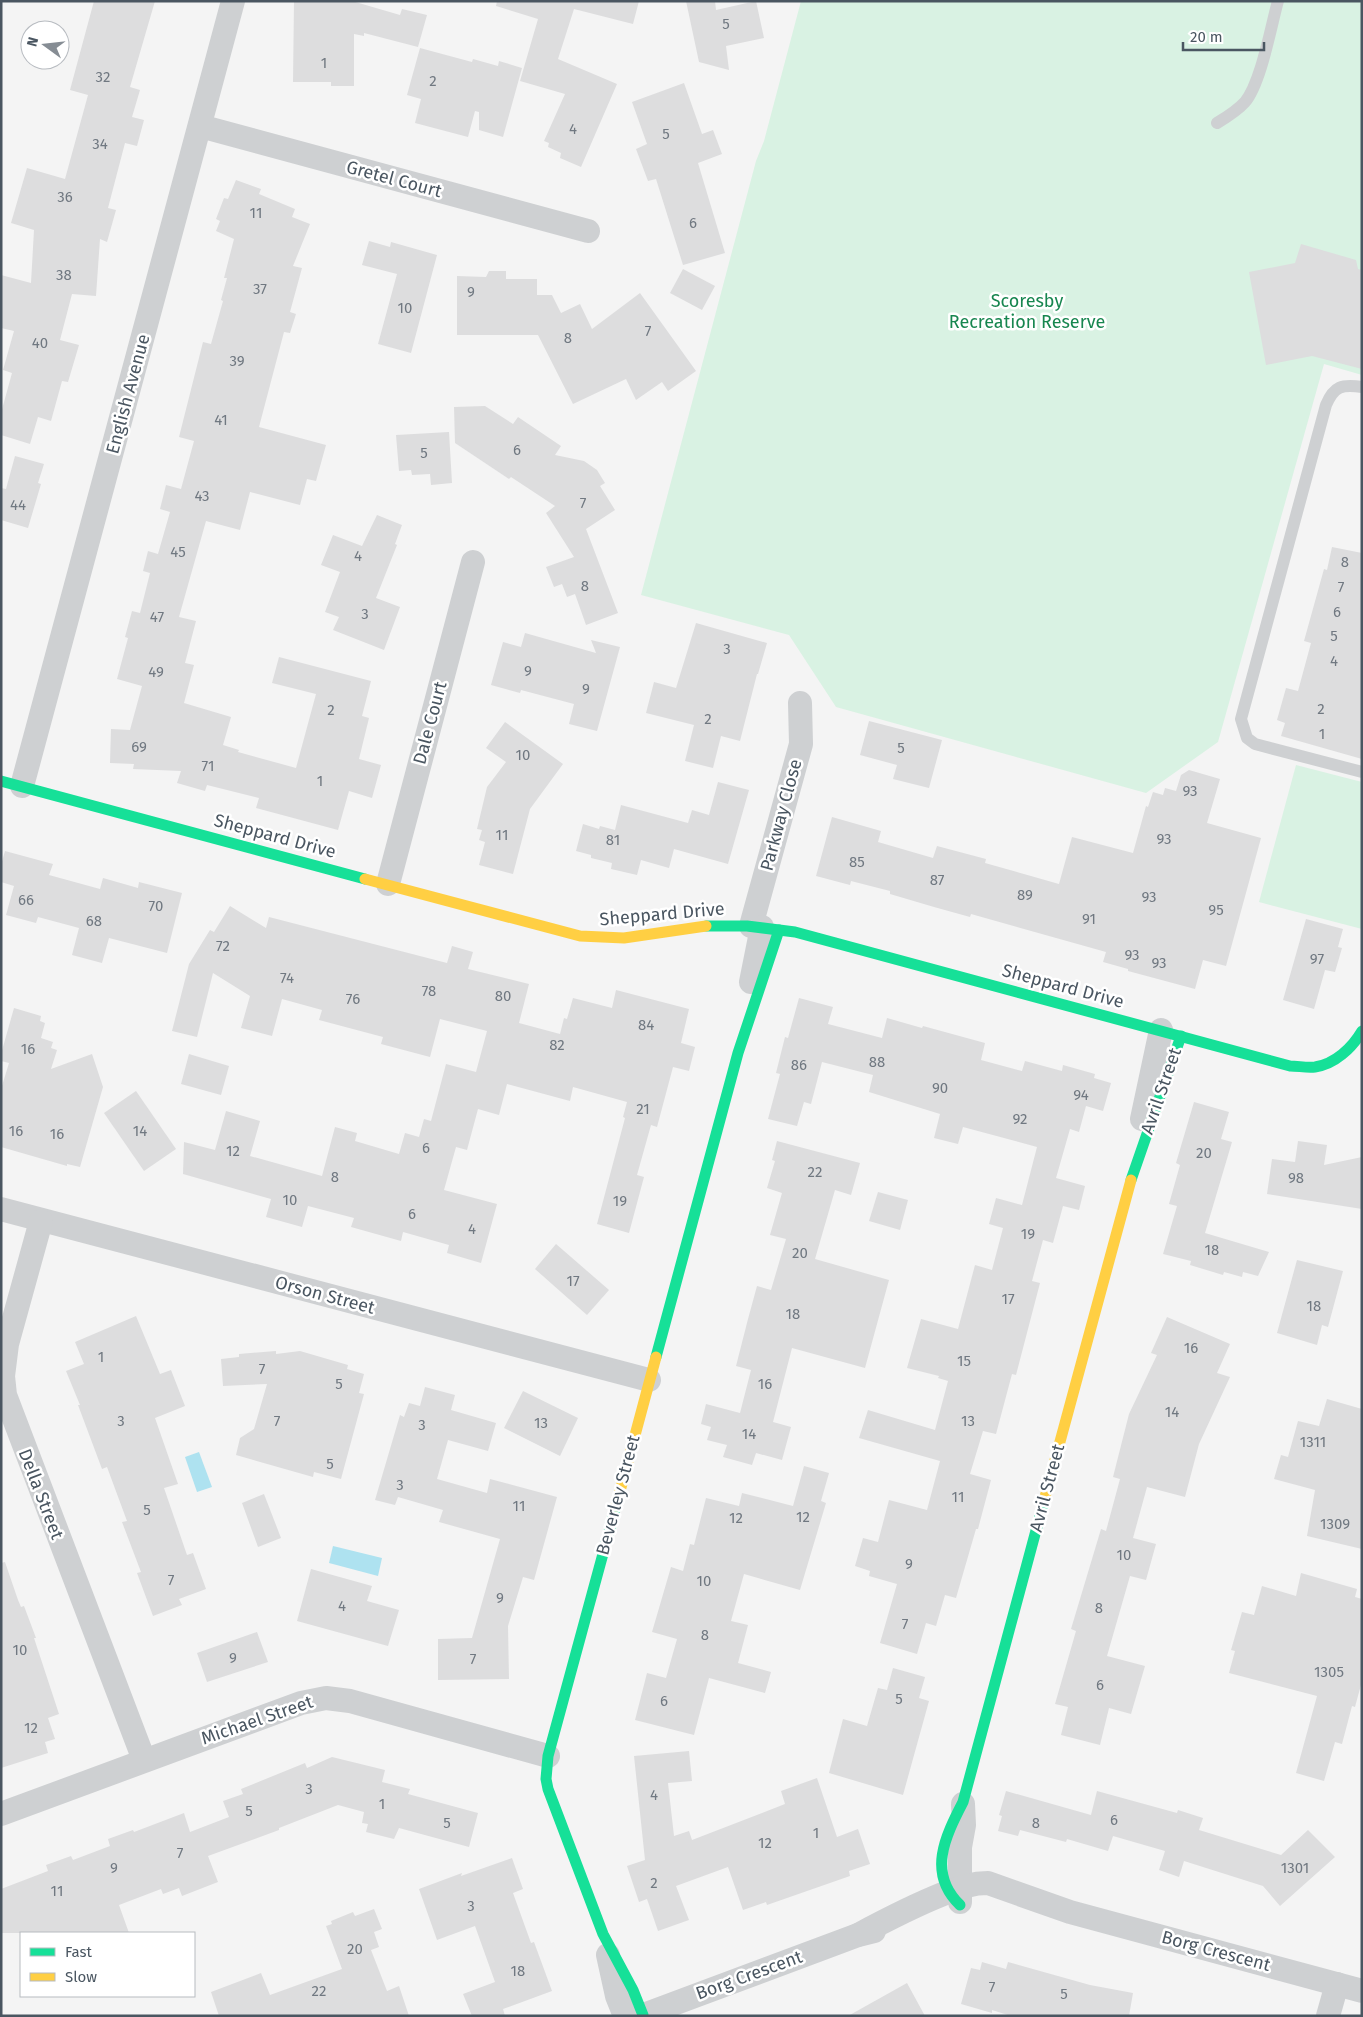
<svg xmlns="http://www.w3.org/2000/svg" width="1363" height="2017" font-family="'Fira Sans',sans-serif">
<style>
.green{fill:#d9f2e3}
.water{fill:#aee2f0}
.building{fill:#ddddde}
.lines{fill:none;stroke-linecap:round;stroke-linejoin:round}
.lane{stroke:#ced0d2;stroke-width:12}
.street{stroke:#ced0d2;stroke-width:24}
.fast{stroke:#16e098;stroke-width:11}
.slow{stroke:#ffcf43;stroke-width:11}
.labels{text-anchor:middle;stroke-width:5;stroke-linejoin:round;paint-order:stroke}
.number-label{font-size:15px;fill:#707881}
.street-label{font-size:18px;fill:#4a5661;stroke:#fff}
.park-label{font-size:18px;fill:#17864f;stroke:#fff}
</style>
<rect width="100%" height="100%" fill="#f4f4f4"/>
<g class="green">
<polygon points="801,1 1362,1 1362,375 1324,364 1218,742 1146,793 836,707 789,635 641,595 756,161 764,141"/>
<polygon points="1296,765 1362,782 1362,929 1259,902"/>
</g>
<g class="water">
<polygon points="199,1452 212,1487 197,1492 185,1457"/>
<polygon points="333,1546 382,1558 378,1576 329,1563"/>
</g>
<g class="building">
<polygon points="94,1 155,1 130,87 140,90 132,117 144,120 137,146 125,143 108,208 116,210 107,242 100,239 96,296 72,294 60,340 79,345 68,382 62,381 51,421 38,417 30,444 1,435 1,413 12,373 3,370 14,331 1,328 1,275 31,283 34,230 11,223 27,168 65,179 88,95 70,90"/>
<polygon points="294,1 352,1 400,15 402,9 427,15 418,47 364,33 364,36 354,34 354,86 331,86 331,82 293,82"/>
<polygon points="497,1 639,1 633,24 574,9 558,59 617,84 581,167 560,158 561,153 548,147 549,143 544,141 565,94 520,81 538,19 496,6"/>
<polygon points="686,1 715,1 716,10 756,1 764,38 726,46 729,70 699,62"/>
<polygon points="420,48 472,62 473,59 498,66 499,61 522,68 503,137 479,130 479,112 475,111 468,137 415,123 421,99 407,95"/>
<polygon points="684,83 702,134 713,130 722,154 698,163 725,253 683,265 656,179 648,181 636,149 647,144 632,102"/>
<polygon points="236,180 261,189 259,194 295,209 292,217 310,224 293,266 302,268 290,312 296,314 290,333 284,332 259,427 326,445 316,481 307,479 300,505 250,492 240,530 206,521 179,617 196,621 185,663 194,665 184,703 231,717 223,745 239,750 238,752 296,768 316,694 272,683 279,657 371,681 362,716 369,718 359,759 381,765 372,798 349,791 338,830 256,808 259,798 207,785 205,791 177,783 181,771 133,769 134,764 110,763 111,729 130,730 142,686 117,679 128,638 125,637 132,611 140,613 150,573 143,571 148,551 158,554 170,512 160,509 166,485 181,489 194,441 179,437 203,342 211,344 223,301 221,300 227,278 224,278 234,239 216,231 220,221 216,219 224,198 228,199"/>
<polygon points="369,241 390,247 391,242 437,255 411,353 378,344 397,274 362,265"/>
<polygon points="1301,244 1356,260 1358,269 1362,270 1362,369 1312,356 1266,365 1249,272 1295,263"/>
<polygon points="683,269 715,286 702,310 670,293"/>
<polygon points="489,271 506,271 506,279 537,279 537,295 552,295 561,313 580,304 592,329 640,293 696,371 668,391 662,382 636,400 626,379 573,404 538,335 457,335 457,276 486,277"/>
<polygon points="485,406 513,424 518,417 561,446 555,455 584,461 597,470 605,483 600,486 615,510 586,529 618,613 586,625 575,594 567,597 562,584 554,587 546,567 574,557 546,513 555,506 511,477 509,479 455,443 454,407"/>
<polygon points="449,432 452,483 431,485 430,474 412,475 411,470 399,471 396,435"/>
<polygon points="15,456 44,464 38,483 41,484 28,528 1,520 1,488 6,489"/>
<polygon points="377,515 402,525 395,544 397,545 376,598 400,607 384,650 333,630 339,617 325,612 340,572 321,565 333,535 362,546"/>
<polygon points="1332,547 1362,553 1362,759 1281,736 1285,723 1277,720 1286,688 1298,691 1311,643 1304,641 1324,569 1327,570"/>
<polygon points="696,623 767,643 758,674 757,674 740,741 721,736 713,768 685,761 694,725 646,713 654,682 676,688"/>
<polygon points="525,633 596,653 591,640 620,647 597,731 569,724 574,704 521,690 520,693 491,685 503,642 521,647"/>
<polygon points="869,721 942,740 929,788 893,779 897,765 860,755"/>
<polygon points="505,722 563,764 530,809 513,874 479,865 485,842 479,840 482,830 477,829 487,787 506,762 486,748"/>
<polygon points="1189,770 1220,779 1207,823 1261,838 1226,966 1203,960 1195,989 1128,971 1128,969 1103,962 1106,952 971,914 970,917 934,907 890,894 890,891 851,881 850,885 816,876 832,817 881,831 878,842 933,858 937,846 986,859 985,863 1059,884 1072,837 1133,853 1146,806 1148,807 1153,792 1163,795 1165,788 1176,791 1181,775"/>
<polygon points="718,782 749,790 728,864 674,849 669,868 641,860 637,875 611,869 612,863 591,858 591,855 576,851 583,824 599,829 600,826 615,830 621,805 688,823 692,810 709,815"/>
<polygon points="5,851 53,864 49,875 100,889 103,878 138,888 139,882 182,893 167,953 109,938 102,963 72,955 79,928 38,917 36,923 6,915 14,886 1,882 1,865"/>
<polygon points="230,906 266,928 269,917 447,963 452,946 473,952 468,969 529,984 519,1023 560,1034 564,1018 567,1019 573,998 612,1008 616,990 689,1009 681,1043 695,1047 689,1071 673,1067 657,1127 651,1125 637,1175 644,1177 629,1233 597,1224 625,1118 623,1117 627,1102 573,1087 570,1101 507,1084 499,1115 478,1109 467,1150 456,1147 444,1190 497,1204 481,1263 447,1253 449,1245 403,1232 401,1241 351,1227 354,1218 308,1206 302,1227 266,1217 271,1199 183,1174 184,1142 215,1150 226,1111 260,1121 250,1156 322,1176 335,1127 357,1133 355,1141 399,1154 405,1133 419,1137 424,1119 431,1121 446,1064 476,1072 487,1031 440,1019 430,1057 381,1044 383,1037 319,1020 322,1010 282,999 272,1036 241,1028 250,996 213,973 197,1037 172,1031 189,964 210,930 214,932"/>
<polygon points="1306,919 1343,929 1338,947 1342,948 1335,972 1325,970 1314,1009 1283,1000"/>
<polygon points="799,998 833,1007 828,1024 882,1038 887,1018 922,1028 923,1026 985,1043 981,1060 1022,1071 1025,1061 1062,1071 1063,1065 1095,1074 1094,1078 1111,1083 1103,1111 1086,1106 1079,1132 1070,1129 1056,1178 1085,1186 1079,1210 1063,1206 1053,1243 1043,1240 1032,1281 1040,1283 1016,1375 1012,1374 996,1434 983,1431 970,1474 991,1480 978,1529 976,1529 956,1598 945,1595 936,1626 926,1623 917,1654 880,1643 897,1584 869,1576 870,1571 855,1566 863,1538 878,1542 889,1500 927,1510 940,1461 859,1438 868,1410 935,1430 948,1381 938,1378 939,1376 907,1368 921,1319 958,1329 975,1265 992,1270 1003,1228 989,1224 996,1198 1022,1205 1037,1147 963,1127 958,1144 934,1138 940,1114 869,1092 873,1075 822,1062 811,1104 804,1102 797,1126 768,1119 780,1074 776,1073 785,1037 788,1038"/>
<polygon points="14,1008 41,1016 40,1021 45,1023 41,1038 53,1042 51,1048 57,1050 51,1069 92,1054 103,1087 80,1167 67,1164 67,1166 1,1147 1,1089 9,1063 1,1061 1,1054"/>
<polygon points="189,1054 229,1066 221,1095 181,1084"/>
<polygon points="136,1091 176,1149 144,1171 104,1113"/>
<polygon points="1194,1102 1229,1112 1221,1139 1232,1142 1205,1233 1269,1252 1258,1276 1243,1272 1242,1277 1224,1272 1223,1275 1190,1265 1191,1261 1163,1254 1177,1206 1169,1204 1180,1165 1176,1163"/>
<polygon points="777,1141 860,1163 851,1195 835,1190 815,1259 889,1280 865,1368 792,1348 773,1422 791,1427 782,1460 756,1453 752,1465 723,1457 727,1445 707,1440 711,1427 701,1424 706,1404 740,1413 751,1370 736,1366 748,1319 757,1286 771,1290 786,1239 770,1235 782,1193 767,1188 775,1161 772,1160"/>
<polygon points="1298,1141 1327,1145 1324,1165 1362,1157 1362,1209 1267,1194 1272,1159 1295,1162"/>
<polygon points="878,1192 908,1200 900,1230 869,1221"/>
<polygon points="556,1244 609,1290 587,1315 535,1269"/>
<polygon points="1297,1260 1343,1271 1328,1327 1322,1325 1317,1345 1277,1333"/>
<polygon points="136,1316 160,1374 171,1370 185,1406 155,1418 178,1484 164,1488 187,1555 193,1553 206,1589 179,1599 182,1605 153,1616 137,1573 141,1572 122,1522 127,1521 107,1467 102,1469 78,1405 80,1405 66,1371 84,1364 75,1342"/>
<polygon points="1167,1317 1230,1344 1217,1373 1230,1377 1199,1444 1185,1497 1147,1487 1133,1538 1156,1544 1146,1580 1130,1576 1107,1656 1145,1666 1131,1714 1109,1708 1100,1745 1061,1735 1068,1707 1055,1704 1076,1631 1071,1629 1101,1529 1106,1531 1120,1479 1113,1477 1129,1414 1157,1355 1151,1353"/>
<polygon points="276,1351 276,1354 300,1351 348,1365 347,1369 364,1374 359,1393 364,1394 341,1479 314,1472 313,1477 236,1455 240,1438 254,1429 267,1384 223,1386 221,1359 239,1357 239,1354"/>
<polygon points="425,1387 455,1395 451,1410 496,1423 488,1451 448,1440 437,1479 487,1493 490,1479 557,1497 534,1580 523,1577 508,1626 509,1679 438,1680 438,1639 472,1638 500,1539 439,1522 443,1510 398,1497 395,1505 375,1500 400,1415 404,1417 409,1403 420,1406"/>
<polygon points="523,1391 578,1418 560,1456 504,1428"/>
<polygon points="1327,1399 1362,1409 1362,1549 1307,1536 1315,1490 1274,1479 1281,1455 1288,1457 1298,1421 1319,1426"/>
<polygon points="804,1466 829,1473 821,1501 826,1503 800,1590 744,1574 731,1621 748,1625 738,1663 771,1672 765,1693 709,1678 694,1735 635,1720 647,1673 666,1678 677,1639 652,1632 671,1567 683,1571 690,1544 694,1545 706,1498 739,1506 742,1493 793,1506"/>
<polygon points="264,1494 281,1538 258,1547 242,1503"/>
<polygon points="5,1562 18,1600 21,1607 24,1606 36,1638 34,1638 59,1714 48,1718 55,1739 45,1742 48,1753 1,1768 1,1563"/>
<polygon points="311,1569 372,1586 367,1601 399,1610 388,1646 297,1621"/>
<polygon points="1301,1573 1357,1589 1355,1597 1362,1599 1362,1681 1355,1707 1352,1706 1342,1744 1335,1742 1324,1781 1296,1773 1317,1696 1229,1673 1235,1651 1231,1650 1242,1612 1254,1615 1262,1586 1296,1596"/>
<polygon points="257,1632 268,1662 207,1682 197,1653"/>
<polygon points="893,1668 925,1677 919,1698 929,1701 903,1795 829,1773 843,1719 867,1726 878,1688 887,1690"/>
<polygon points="689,1751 692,1781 668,1783 674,1836 689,1831 692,1840 785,1804 781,1791 817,1778 837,1837 858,1829 870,1864 849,1871 850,1876 767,1905 766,1902 743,1910 728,1867 676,1886 689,1920 658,1931 647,1899 639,1902 627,1866 645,1860 634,1756"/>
<polygon points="332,1757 385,1770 382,1782 410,1789 408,1794 478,1813 469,1847 399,1828 394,1839 366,1832 368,1824 362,1823 364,1812 338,1805 279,1828 279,1830 208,1856 218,1882 182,1896 179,1888 163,1894 161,1889 119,1905 129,1933 1,1933 1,1889 48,1871 46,1865 71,1856 73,1860 110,1846 108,1839 133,1830 134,1832 184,1813 190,1832 229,1817 223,1801 243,1794 241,1789 305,1763 307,1768"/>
<polygon points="1006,1791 1091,1815 1097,1791 1177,1813 1178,1810 1203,1818 1199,1830 1281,1855 1308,1830 1335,1857 1280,1906 1263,1886 1184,1861 1179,1877 1159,1870 1165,1851 1113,1836 1108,1851 1067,1839 1066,1842 1020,1830 1018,1836 998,1831 1002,1816 999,1815"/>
<polygon points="512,1858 523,1889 513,1893 531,1943 534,1942 552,1991 503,2009 505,2016 472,2016 463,1994 495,1982 475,1926 437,1940 419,1889 462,1873 461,1876"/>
<polygon points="374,1909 382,1929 374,1932 379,1947 371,1950 387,1991 399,1986 409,2016 219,2016 211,1992 261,1973 270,1995 342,1969 326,1926 332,1924 331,1921 353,1912 355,1916"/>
<polygon points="982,1962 1006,1969 1008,1962 1090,1985 1133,1993 1129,2016 1011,2016 992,2010 992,2013 961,2004 971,1968 980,1970"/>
<polygon points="907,1983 925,2016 848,2016"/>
</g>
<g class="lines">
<g class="lane">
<path d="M 1217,123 C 1227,117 1237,111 1245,102 C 1261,83 1271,26 1278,1"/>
<path d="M 1362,387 C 1342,384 1334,386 1326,405 L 1241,719 L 1247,738 L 1255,744 L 1362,772"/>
</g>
<g class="street">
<polyline points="200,126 588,231"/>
<polyline points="22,786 233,1"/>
<polyline points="388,884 473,562"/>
<polyline points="751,926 801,744 800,703"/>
<polyline points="751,982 762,927"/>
<polyline points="1142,1119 1161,1030"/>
<polyline points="1,1209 649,1380"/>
<polyline points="41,1221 7,1344 3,1376 5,1395 144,1760"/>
<polyline points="1,1814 301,1703 326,1698 350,1701 548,1756"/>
<polyline points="960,1902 960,1847 964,1825 963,1804"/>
<path d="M 858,1935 C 886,1920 913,1906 943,1894 C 959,1888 971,1883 988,1883 L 1070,1912 L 1362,1991"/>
<polyline points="608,1955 617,1996 625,2016"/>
<polyline points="641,2016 858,1935 874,1931"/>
<polyline points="1328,2016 1337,1984"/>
</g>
<g class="fast">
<polyline points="1,781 365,879"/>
<path d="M 706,926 L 747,926 L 795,932 L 1290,1066 C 1298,1066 1307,1068 1315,1067 C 1335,1064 1352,1048 1362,1031"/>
<polyline points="1131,1180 1181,1036"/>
<polyline points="656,1357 738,1053 779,930"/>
<polyline points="616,1506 548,1756 546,1779 548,1789 603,1934 633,1990 643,2015"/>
<path d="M 960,1905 C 927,1873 945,1837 963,1802 L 1045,1497"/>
</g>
<g class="slow">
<polyline points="365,879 580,936 624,938 706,926"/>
<polyline points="1045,1497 1131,1180"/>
<polyline points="616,1506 656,1357"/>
</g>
</g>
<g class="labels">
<g class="number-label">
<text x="726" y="29">5</text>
<text x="324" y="68">1</text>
<text x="103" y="82">32</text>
<text x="433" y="86">2</text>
<text x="573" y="134">4</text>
<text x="666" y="139">5</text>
<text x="100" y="149">34</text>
<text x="65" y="202">36</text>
<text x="256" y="218">11</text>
<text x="693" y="228">6</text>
<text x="64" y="280">38</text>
<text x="260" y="294">37</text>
<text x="471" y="297">9</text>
<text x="405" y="313">10</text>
<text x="648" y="336">7</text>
<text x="568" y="343">8</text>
<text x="40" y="348">40</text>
<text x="237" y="366">39</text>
<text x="221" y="425">41</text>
<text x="517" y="455">6</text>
<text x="424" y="458">5</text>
<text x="202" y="501">43</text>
<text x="583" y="508">7</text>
<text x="18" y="510">44</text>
<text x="178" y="557">45</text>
<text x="358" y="561">4</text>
<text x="1345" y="567">8</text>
<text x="585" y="591">8</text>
<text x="1341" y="592">7</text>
<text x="1337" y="617">6</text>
<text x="365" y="619">3</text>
<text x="157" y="622">47</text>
<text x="1334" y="641">5</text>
<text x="727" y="654">3</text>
<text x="1334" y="666">4</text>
<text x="528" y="676">9</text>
<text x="156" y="677">49</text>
<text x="586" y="694">9</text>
<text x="1321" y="714">2</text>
<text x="331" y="715">2</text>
<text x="708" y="724">2</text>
<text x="1322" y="739">1</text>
<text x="139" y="752">69</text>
<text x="901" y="753">5</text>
<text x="523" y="760">10</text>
<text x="208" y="771">71</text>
<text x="320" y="786">1</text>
<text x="1190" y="796">93</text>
<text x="502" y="840">11</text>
<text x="1164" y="844">93</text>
<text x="613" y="845">81</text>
<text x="857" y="867">85</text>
<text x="937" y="885">87</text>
<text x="1025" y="900">89</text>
<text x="1149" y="902">93</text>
<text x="26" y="905">66</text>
<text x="156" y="911">70</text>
<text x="1216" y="915">95</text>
<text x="1089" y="924">91</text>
<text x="94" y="926">68</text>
<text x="223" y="951">72</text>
<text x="1132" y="960">93</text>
<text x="1317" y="964">97</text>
<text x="1159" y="968">93</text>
<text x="287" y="983">74</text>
<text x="429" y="996">78</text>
<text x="503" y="1001">80</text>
<text x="353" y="1004">76</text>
<text x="646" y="1030">84</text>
<text x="557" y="1050">82</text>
<text x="28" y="1054">16</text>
<text x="877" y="1067">88</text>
<text x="799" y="1070">86</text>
<text x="940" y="1093">90</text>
<text x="1081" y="1100">94</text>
<text x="643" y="1114">21</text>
<text x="1020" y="1124">92</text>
<text x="16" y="1136">16</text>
<text x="140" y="1136">14</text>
<text x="57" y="1139">16</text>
<text x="426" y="1153">6</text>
<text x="233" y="1156">12</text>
<text x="1204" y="1158">20</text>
<text x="815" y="1177">22</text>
<text x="335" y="1182">8</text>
<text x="1296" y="1183">98</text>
<text x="290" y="1205">10</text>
<text x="620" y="1206">19</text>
<text x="412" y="1219">6</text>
<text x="472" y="1234">4</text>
<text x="1028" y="1239">19</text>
<text x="1212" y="1255">18</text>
<text x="800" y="1258">20</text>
<text x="573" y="1286">17</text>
<text x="1008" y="1304">17</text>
<text x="1314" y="1311">18</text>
<text x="793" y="1319">18</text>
<text x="1191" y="1353">16</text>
<text x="101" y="1362">1</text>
<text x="964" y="1366">15</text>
<text x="262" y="1374">7</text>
<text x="339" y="1389">5</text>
<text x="765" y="1389">16</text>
<text x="1172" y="1417">14</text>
<text x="121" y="1426">3</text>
<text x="277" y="1426">7</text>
<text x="968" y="1426">13</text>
<text x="541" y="1428">13</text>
<text x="422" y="1430">3</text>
<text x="749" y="1439">14</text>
<text x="1313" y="1447">1311</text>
<text x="330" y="1469">5</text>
<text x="400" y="1490">3</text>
<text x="958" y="1502">11</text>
<text x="519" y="1511">11</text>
<text x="147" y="1515">5</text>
<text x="803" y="1522">12</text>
<text x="736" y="1523">12</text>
<text x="1335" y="1529">1309</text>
<text x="1124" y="1560">10</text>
<text x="909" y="1569">9</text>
<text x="171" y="1585">7</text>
<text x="704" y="1586">10</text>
<text x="500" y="1603">9</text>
<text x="342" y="1611">4</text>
<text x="1099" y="1613">8</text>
<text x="905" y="1629">7</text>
<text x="705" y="1640">8</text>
<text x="20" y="1655">10</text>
<text x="233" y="1663">9</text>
<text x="473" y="1664">7</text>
<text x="1329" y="1677">1305</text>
<text x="1100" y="1690">6</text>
<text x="899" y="1704">5</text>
<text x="664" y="1706">6</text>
<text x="31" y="1733">12</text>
<text x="309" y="1794">3</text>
<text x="654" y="1800">4</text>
<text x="382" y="1809">1</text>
<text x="249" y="1816">5</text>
<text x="1114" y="1825">6</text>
<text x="447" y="1828">5</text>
<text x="1036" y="1828">8</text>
<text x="816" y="1838">1</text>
<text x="765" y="1848">12</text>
<text x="180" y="1858">7</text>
<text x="114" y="1873">9</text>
<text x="1295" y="1873">1301</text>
<text x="654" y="1888">2</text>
<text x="57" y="1896">11</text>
<text x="471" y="1911">3</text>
<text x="355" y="1954">20</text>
<text x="518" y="1976">18</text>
<text x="992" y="1992">7</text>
<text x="319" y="1996">22</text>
<text x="1064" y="1999">5</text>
</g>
<g class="street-label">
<text transform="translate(394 179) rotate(15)" y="6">Gretel Court</text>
<text transform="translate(128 394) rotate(-75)" y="6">English Avenue</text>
<text transform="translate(430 723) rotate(-75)" y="6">Dale Court</text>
<text transform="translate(781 815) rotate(-75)" y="6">Parkway Close</text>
<text transform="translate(275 836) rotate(15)" y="6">Sheppard Drive</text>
<text transform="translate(662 914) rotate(-5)" y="6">Sheppard Drive</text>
<text transform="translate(1063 986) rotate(15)" y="6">Sheppard Drive</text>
<text transform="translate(1161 1091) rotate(-71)" y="6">Avril Street</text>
<text transform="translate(325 1295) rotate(15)" y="6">Orson Street</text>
<text transform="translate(1047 1488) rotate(-75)" y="6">Avril Street</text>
<text transform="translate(41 1494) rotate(69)" y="6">Della Street</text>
<text transform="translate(618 1495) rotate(-75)" y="6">Beverley Street</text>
<text transform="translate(257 1720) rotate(-19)" y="6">Michael Street</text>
<text transform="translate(1216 1951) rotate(15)" y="6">Borg Crescent</text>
<text transform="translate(749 1975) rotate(-20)" y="6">Borg Crescent</text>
</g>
<g class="park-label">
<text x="1027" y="307">Scoresby<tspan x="1027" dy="21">Recreation Reserve</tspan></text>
</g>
</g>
<rect width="1363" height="2017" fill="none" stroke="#4a5661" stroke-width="5"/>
<rect x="20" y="1932" width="175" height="65" fill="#ffffff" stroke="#b7bbc0"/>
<rect x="30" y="1948" width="25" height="8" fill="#16e098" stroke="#b7bbc0"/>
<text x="65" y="1957" font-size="15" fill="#4a5661">Fast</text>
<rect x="30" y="1973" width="25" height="8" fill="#ffcf43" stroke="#b7bbc0"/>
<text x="65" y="1982" font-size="15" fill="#4a5661">Slow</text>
<g transform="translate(45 45) rotate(285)"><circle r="24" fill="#ffffff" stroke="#b7bbc0"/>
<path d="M0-4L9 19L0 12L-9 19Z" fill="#868d94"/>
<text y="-8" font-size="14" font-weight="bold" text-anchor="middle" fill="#4a5661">N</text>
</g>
<path d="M1183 42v8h81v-8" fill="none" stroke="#4a5661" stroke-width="2.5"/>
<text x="1190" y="42" font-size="15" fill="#4a5661" stroke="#ffffff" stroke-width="4" paint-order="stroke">20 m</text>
</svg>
